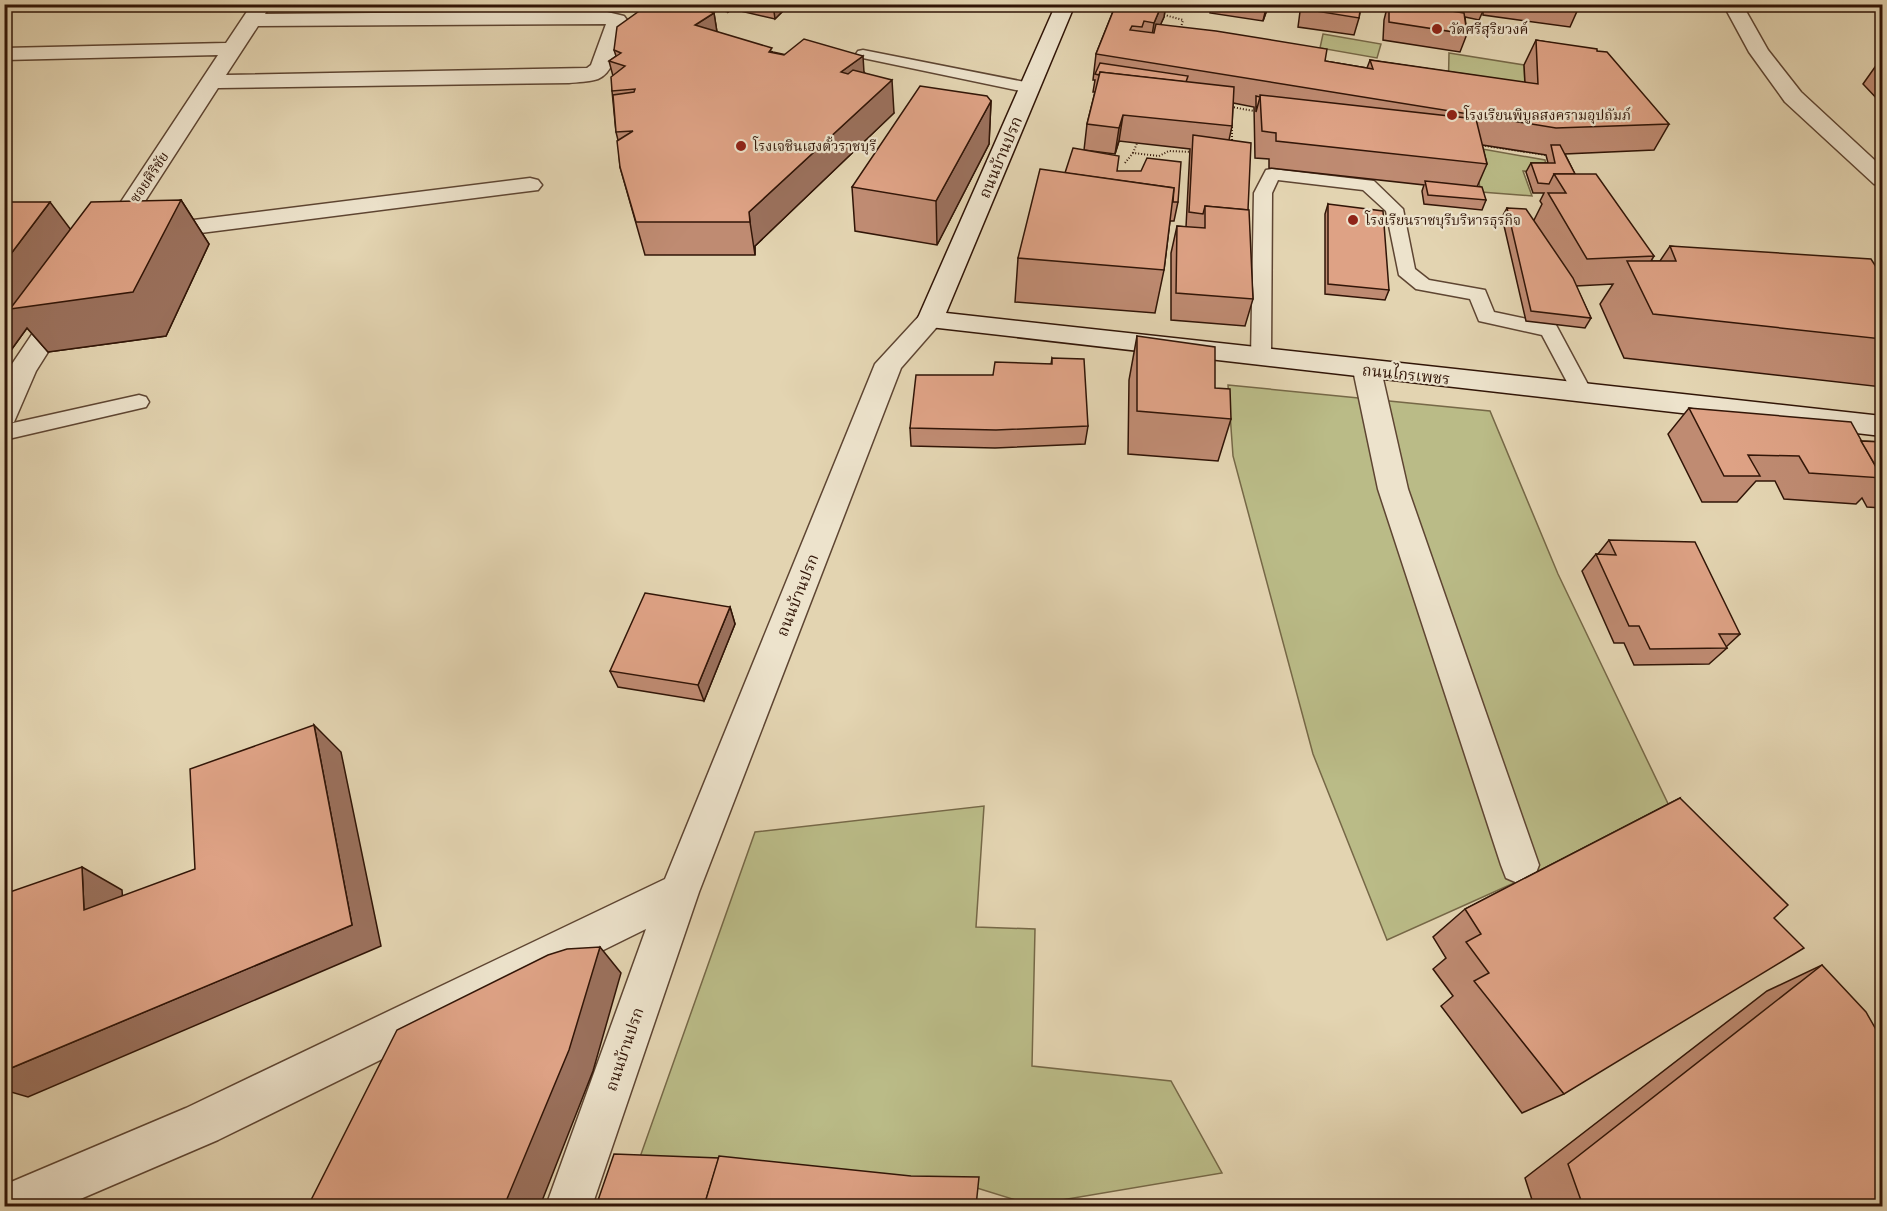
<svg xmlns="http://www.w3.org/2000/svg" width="1887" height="1211" font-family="'IM FELL Great Primer','Noto Serif Thai',serif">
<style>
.green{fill:#babb87;stroke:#766847;stroke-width:1.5}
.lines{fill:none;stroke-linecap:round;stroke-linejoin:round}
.lane-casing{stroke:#5e4532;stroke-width:3}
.street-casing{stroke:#5e4532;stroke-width:3}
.secondary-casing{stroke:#311507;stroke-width:3}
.path{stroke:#311507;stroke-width:2;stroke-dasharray:1 2;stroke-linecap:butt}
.lane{fill:#ede3cc;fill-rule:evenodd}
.street{fill:#ede3cc;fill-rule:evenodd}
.secondary{fill:#ede3cc;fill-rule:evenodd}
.wall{fill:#bf8b72;stroke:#311507;stroke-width:1.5}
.shaded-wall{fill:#9b715d;stroke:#311507;stroke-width:1.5}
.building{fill:#dea285;stroke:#311507;stroke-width:1.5}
.poi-dot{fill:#8f2418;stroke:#ede3cc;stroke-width:2}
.labels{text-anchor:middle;stroke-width:4.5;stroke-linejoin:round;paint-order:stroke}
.far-poi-label{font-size:14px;fill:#311507;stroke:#ede3cc;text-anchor:start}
.far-street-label{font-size:14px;fill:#311507;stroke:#ede3cc}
.street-label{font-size:16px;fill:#311507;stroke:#ede3cc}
</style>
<rect width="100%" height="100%" fill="#e3d4b1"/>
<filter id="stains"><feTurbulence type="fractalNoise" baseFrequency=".00333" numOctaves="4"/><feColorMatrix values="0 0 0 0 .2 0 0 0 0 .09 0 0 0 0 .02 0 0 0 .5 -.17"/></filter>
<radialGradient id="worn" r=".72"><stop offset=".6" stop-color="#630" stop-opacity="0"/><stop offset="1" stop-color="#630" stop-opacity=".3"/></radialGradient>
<g class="green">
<polygon points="1323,34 1381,44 1377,58 1320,48"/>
<polygon points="1449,53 1524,65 1526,111 1448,98"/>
<polygon points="1471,147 1545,160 1547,172 1523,171 1532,196 1481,192"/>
<polygon points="1228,385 1490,411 1558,574 1672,812 1387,940 1313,754 1233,456"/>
<polygon points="984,806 976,927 1035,929 1032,1066 1171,1081 1222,1173 1032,1205 977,1188 640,1157 755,832"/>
</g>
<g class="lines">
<defs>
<g id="lane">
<polygon points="863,50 1030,83 1038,88 1030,93 858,57 856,54 858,51"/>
<polygon points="1272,169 1374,181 1403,209 1415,269 1429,280 1485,290 1494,312 1556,325 1592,392 1589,397 1575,397 1542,335 1479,321 1470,299 1416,289 1399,275 1386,211 1363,190 1278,180 1272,193 1271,358 1268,363 1254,363 1251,358 1254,193 1266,170"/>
<polygon points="139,395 146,397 149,402 146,407 4,440 4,425"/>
</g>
<g id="street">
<path d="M 252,4 L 271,4 L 265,14 L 603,11 L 624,16 L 627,20 C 621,37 616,72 598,79 C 589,82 578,82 569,83 L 218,88 L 118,243 L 109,245 L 100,243 L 97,238 L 218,55 L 4,60 L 4,48 L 226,43 ZM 606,24 L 591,65 L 587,68 L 226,75 L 258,26 Z"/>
<polygon points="1723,4 1742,4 1768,50 1801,92 1882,167 1882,186 1874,184 1785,102 1749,52"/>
<polygon points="530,178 538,180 542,185 538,190 153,239 144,237 141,232 144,227 153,225"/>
<polygon points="64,298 73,300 77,306 36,371 14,422 4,425 4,379 8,370 55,300"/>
<polygon points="930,311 939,314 943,320 901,368 699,892 592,1206 546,1206 646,929 218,1140 64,1206 4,1206 4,1185 186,1108 665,879 875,364 921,314"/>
<polygon points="1367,361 1377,363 1381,370 1408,489 1539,865 1534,878 1520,884 1506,878 1501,865 1378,489 1353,370 1357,363"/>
</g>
<polygon id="secondary" points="1056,4 1075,4 946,313 1882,416 1882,436 921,326 917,320"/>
</defs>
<use href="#lane" class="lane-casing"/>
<use href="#street" class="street-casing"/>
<use href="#secondary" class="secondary-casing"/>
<g class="path">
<polyline points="1161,14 1183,20 1180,31"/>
<polyline points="1232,111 1232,107 1254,111"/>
<polyline points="1232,127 1232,144"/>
<polyline points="1479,145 1546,155"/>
<polyline points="1133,153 1137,143"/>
<polyline points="1125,163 1133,153 1159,156 1169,151 1192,152"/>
</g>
<use href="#lane" class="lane"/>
<use href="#street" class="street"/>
<use href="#secondary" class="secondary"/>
</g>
<g class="wall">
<polygon points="694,4 790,4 775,19 732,9 728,12"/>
<polygon points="813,4 840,4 835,8"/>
<polygon points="1116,4 1166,4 1164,17 1160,25 1325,61 1367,68 1370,60 1525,83 1524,65 1536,40 1597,51 1669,124 1654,150 1565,154 1575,174 1654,256 1651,261 1660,261 1670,246 1882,276 1882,387 1624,358 1600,304 1613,284 1576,286 1591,318 1585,328 1526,321 1502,217 1507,208 1534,220 1542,204 1540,201 1544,193 1533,193 1526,172 1531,163 1548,163 1546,155 1482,145 1487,164 1477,187 1486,200 1482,210 1424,204 1422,191 1424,185 1269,168 1269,159 1255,158 1254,107 1233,103 1232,126 1229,140 1248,210 1253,299 1245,326 1171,320 1171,253 1177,226 1186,227 1190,149 1119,141 1115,154 1084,150 1087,124 1095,92 1093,92 1095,80 1093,80 1096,54"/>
<polygon points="1212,4 1269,4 1263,21 1210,13"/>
<polygon points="1301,4 1436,4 1434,9 1448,11 1449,4 1482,4 1483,11 1479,20 1465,17 1467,34 1460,52 1383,40 1384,20 1387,8 1361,7 1359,18 1354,35 1298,27"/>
<polygon points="1483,4 1578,4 1578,9 1570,27 1483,15"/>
<polygon points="714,13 717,32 773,52 864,72 894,113 755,246 755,255 645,255 620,167 618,140 616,132 612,91 613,76 609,61 616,56 614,50"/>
<polygon points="1882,57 1882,104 1863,84"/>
<polygon points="991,101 989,144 937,245 855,231 852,187"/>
<polygon points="1117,171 1178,202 1174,221 1170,221 1164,270 1155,313 1015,302 1018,258 1065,173"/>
<polygon points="181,200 209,244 166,336 48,352 27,328 9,353 4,353 4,202 70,229"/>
<polygon points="1328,204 1389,290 1385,300 1325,294 1325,214"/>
<polygon points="1137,336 1215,388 1231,419 1218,461 1128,454 1129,380"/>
<polygon points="1052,358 1088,426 1085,444 995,448 911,446 910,428 993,375 1051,364"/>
<polygon points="1689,408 1861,441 1882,442 1882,508 1867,507 1862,498 1856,504 1784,499 1775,481 1756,481 1737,502 1702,502 1668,434"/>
<polygon points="1609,540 1740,634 1726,647 1727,648 1709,664 1634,665 1624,643 1614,643 1582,571 1596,554 1598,554"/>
<polygon points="730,607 735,624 704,701 618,687 610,671"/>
<polygon points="1680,798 1564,1094 1522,1113 1441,1006 1453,996 1433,969 1446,958 1433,937 1465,909"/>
<polygon points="1822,965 1882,1206 1534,1206 1525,1178 1767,991"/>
</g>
<g class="shaded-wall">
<polygon points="727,4 732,4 732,9 728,12"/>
<polygon points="773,4 790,4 775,19"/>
<polygon points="1162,4 1166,4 1164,17 1150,48 1154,23"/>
<polygon points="1267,4 1269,4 1263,21"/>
<polygon points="714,13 719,45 695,25"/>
<polygon points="863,56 865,89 841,72"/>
<polygon points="892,80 894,113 755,246 755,255 750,222 749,212"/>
<polygon points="991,101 989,144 937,245 936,201"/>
<polygon points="1123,115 1119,141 1115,154 1119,128"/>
<polygon points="181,200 209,244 166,336 48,352 27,328 9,353 4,348 4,263 50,202 83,246"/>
<polygon points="730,607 735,624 704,701 698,685"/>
<polygon points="314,725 341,752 381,946 28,1097 4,1090 4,1071 352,925"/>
<polygon points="82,867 122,890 125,932 84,910"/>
<polygon points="600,947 621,973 593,1071 540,1206 504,1206"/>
</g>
<g class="building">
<polygon points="649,4 688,4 714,13 695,25 772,48 769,52 784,55 804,39 863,56 841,72 848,74 853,70 892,80 749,212 750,222 636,222 620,167 617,141 633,131 616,132 613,95 634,92 635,89 612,91 611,77 625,66 609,61 621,53 614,50 617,27"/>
<polygon points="1116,4 1162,4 1154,23 1144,21 1142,27 1132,26 1130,30 1154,33 1156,24 1216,31 1327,49 1325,61 1373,69 1370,60 1538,84 1536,40 1597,49 1597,51 1607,52 1669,124 1556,128 1096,54"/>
<polygon points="1304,4 1361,4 1359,18 1303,9"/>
<polygon points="1389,4 1407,4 1464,13 1467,34 1389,22"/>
<polygon points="1452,4 1482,4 1483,11 1452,6"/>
<polygon points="1546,4 1578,4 1578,9"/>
<polygon points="1100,63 1188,76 1186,82 1100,72 1099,75 1095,74"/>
<polygon points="1100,72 1234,87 1232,126 1123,115 1119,128 1087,124"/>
<polygon points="920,86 987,96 991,101 936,201 852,187"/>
<polygon points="1260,95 1476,119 1487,164 1276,141 1276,133 1262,131"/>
<polygon points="1256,96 1260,97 1256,112"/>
<polygon points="1193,135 1251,143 1248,210 1205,206 1203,214 1189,212"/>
<polygon points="1551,145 1560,145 1575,174 1554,174 1549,184 1538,183 1531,163 1555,163"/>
<polygon points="1073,148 1119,156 1117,171 1141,171 1147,158 1181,162 1178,202 1173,202 1174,188 1065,173"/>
<polygon points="1040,169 1174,188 1164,270 1018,258"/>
<polygon points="1554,174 1596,174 1654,256 1587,259 1548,193 1566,193"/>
<polygon points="1425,181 1482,187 1486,200 1428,195"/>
<polygon points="181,200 133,292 10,309 91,202"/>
<polygon points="4,202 50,202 4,263"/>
<polygon points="1328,204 1383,211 1389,290 1328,284"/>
<polygon points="1205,206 1249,210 1253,299 1176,293 1177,226 1205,228"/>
<polygon points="1507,208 1526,209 1573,278 1591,318 1531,311"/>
<polygon points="1670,246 1871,259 1882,276 1882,339 1653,314 1627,261 1676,261"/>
<polygon points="1137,336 1215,347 1215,388 1230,389 1231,419 1137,411"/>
<polygon points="1052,358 1084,359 1088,426 996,430 910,428 916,375 993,375 995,362 1052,364"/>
<polygon points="1689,408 1851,422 1882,478 1809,473 1799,456 1748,455 1760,476 1724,476"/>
<polygon points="1861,441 1882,442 1882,477"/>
<polygon points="1609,540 1695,542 1740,634 1719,634 1727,648 1650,649 1639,626 1629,626 1596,554 1616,555"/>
<polygon points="645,593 730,607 698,685 610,671"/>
<polygon points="314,725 352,925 4,1071 4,894 82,867 84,910 195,869 190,769"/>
<polygon points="1680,798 1788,905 1774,918 1804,948 1564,1094 1474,981 1489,973 1466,942 1481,934 1465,909"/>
<polygon points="600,947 569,1050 504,1206 308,1206 397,1030 548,955 567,949"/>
<polygon points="1822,965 1866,1012 1882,1040 1882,1206 1583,1206 1568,1164"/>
<polygon points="614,1154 719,1158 704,1206 596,1206"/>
<polygon points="719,1156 911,1176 979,1177 976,1206 704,1206"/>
</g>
<g class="poi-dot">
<circle cx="1437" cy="29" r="6"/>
<circle cx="1452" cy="115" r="6"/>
<circle cx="741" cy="146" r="6"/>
<circle cx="1353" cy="220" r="6"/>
</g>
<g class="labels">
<g class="far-poi-label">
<text x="1449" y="34">วัดศรีสุริยวงค์</text>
<text x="1464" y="120">โรงเรียนพิบูลสงครามอุปถัมภ์</text>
<text x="753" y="151">โรงเจชินเฮงตั้วราชบุรี</text>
<text x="1365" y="225">โรงเรียนราชบุรีบริหารธุรกิจ</text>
</g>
<g class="far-street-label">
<text transform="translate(149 177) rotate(-56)" y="5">ซอยศิริชัย</text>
</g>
<g class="street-label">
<text transform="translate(1000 157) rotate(-67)" y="6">ถนนบ้านปรก</text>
<text transform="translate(1406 374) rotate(6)" y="6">ถนนไกรเพชร</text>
<text transform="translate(797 595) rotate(-68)" y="6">ถนนบ้านปรก</text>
<text transform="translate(624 1049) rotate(-71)" y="6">ถนนบ้านปรก</text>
</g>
</g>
<rect width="1887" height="1211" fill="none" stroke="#e3d4b1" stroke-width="24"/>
<rect x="6" y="6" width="1875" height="1199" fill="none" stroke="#311507" stroke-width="3"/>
<rect x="12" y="12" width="1863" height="1187" fill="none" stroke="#311507" stroke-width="1.5"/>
<rect width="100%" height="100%" filter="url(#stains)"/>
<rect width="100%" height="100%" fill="url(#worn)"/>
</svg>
